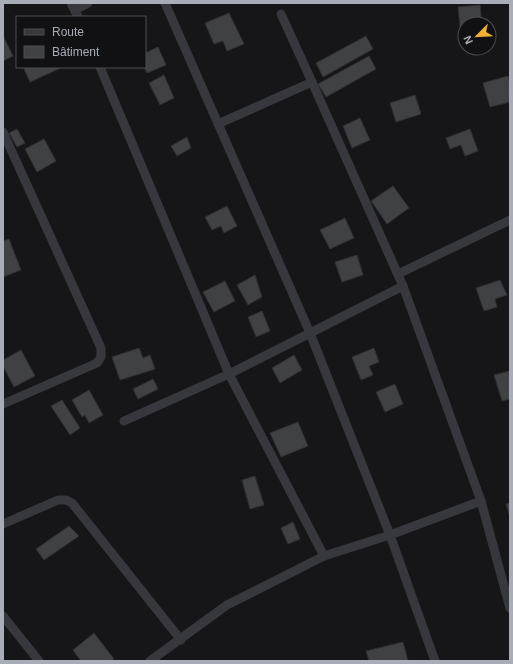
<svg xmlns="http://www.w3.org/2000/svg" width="513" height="664" font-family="Arial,sans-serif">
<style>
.building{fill:#404145;stroke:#303034}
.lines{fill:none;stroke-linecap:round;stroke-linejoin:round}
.minor{stroke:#37383d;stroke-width:9}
</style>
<rect width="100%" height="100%" fill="#161618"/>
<g class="building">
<polygon points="480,5 482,24 465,24 465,46 462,46 458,7"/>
<polygon points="229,13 244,44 227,51 223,41 214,44 205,23"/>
<polygon points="3,36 13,56 3,61"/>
<polygon points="366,36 373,49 323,77 316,63"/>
<polygon points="158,47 166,65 147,73 144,67 145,67 145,53"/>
<polygon points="369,56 376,69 326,97 318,84"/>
<polygon points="27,67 63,67 30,82 24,69"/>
<polygon points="164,75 174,98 160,105 149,83"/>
<polygon points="508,76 510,83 510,102 490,107 483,83"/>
<polygon points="415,95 421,114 396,122 390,103"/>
<polygon points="360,118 370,140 352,148 343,126"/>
<polygon points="17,129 25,143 17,147 9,133"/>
<polygon points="470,129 478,151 465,156 461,145 450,149 446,138"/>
<polygon points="187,137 191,148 177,156 171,146"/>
<polygon points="44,139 56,161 37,172 25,149"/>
<polygon points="393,186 409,208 387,224 371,201"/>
<polygon points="227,206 237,226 224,233 221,226 212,230 205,217"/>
<polygon points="345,218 354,238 330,249 320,230"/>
<polygon points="9,239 21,270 3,277 3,241"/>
<polygon points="357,255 363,275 342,282 335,262"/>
<polygon points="255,275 262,297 248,305 237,285"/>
<polygon points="500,280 507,295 495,299 497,307 484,311 476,288"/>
<polygon points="225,281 235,301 214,312 203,292"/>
<polygon points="262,311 270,331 256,337 248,317"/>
<polygon points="139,348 143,358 150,355 155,369 120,380 112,357"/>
<polygon points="374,348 379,362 369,366 373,375 361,380 352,357"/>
<polygon points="21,350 35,376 14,387 3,366 3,360"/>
<polygon points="294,355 302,370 280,383 272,368"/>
<polygon points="510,371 510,399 502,401 494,375"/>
<polygon points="153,379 158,389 138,399 133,389"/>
<polygon points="395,384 403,404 385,412 376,392"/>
<polygon points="89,390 103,415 89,423 85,415 82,417 72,400"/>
<polygon points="62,400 80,428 70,435 51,406"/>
<polygon points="298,422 308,446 281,457 270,433"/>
<polygon points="255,476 264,505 250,509 242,480"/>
<polygon points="510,503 510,517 506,504"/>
<polygon points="293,522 300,539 288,544 281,528"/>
<polygon points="69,526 79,536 44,560 36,549"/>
<polygon points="94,633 114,659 111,661 81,661 73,650"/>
<polygon points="403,642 408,661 369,661 366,651"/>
</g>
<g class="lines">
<g class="minor">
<polyline points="71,3 78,17"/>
<polyline points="165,3 310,333 390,535 435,661"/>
<polyline points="75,10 88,3"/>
<polyline points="281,14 312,82 403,286 481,501 510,608"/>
<polyline points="100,67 229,374 324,556"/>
<polyline points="218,124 312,82"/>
<polyline points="3,132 101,348 101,357 97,363 3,404"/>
<polyline points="398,274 510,220"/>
<polyline points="124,421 229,374 403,286"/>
<polyline points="3,524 58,500 66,500 72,503 181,640"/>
<polyline points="3,616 39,661"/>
<polyline points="150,661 227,605 324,556 390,535 481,501"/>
</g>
</g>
<rect width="513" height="664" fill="none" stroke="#a8adb8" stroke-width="8"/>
<rect x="16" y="16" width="130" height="52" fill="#111113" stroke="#4d4f55"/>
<rect x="24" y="29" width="20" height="6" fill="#37383d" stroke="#4d4f55"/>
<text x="52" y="36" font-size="12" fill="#a8adb8">Route</text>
<rect x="24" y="46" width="20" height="12" fill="#404145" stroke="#4d4f55"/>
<text x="52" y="56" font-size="12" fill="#a8adb8">Bâtiment</text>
<g transform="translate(477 36) rotate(246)"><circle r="19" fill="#111113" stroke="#4d4f55"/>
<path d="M0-3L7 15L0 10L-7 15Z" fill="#f2b134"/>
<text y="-6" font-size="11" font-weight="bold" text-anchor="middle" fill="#a8adb8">N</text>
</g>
</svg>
